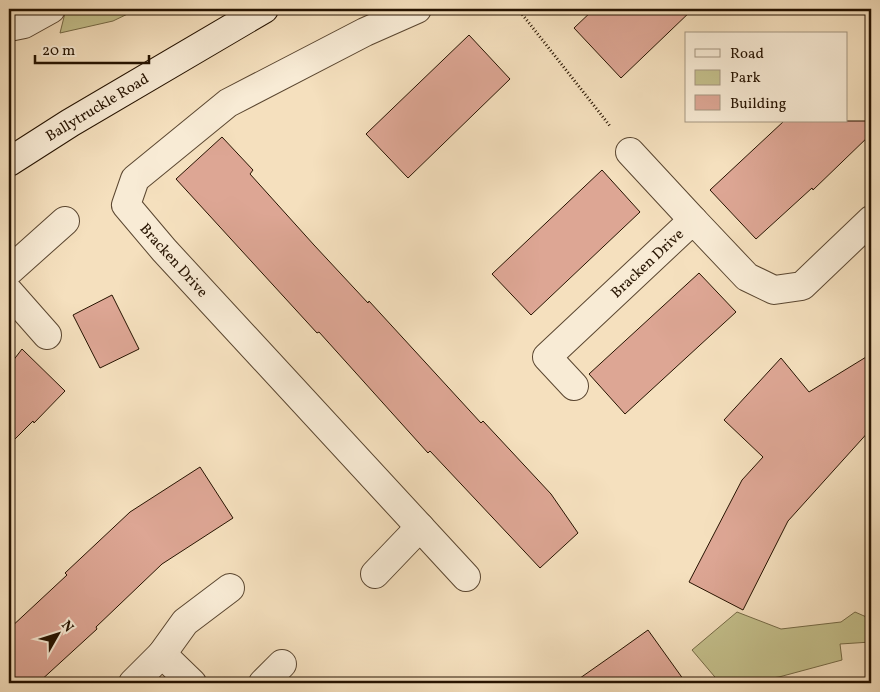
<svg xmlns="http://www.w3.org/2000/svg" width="880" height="692" font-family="Vollkorn,serif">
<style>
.green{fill:#c4c08c;stroke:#756a46}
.building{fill:#dda694;stroke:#261300}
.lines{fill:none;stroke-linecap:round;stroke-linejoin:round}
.street-casing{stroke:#5a4630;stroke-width:30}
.secondary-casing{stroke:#261300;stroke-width:30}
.path{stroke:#261300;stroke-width:3;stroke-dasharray:1 2.5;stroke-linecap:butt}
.street{stroke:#f8ebd5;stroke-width:28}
.secondary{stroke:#f8ebd5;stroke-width:28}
.labels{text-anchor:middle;stroke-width:4;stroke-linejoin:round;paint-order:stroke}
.street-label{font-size:15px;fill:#261300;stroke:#f8ebd5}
</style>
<rect width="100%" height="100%" fill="#f5e0be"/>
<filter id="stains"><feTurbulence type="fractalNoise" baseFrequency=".004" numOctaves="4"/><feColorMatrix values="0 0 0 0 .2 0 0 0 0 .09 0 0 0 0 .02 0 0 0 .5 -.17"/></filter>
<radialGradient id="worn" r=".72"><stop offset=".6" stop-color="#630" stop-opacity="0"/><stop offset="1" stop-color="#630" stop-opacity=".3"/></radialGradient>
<g class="green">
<polygon points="66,9 138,9 113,21 60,33"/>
<polygon points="737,612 781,629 841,622 855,612 871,619 871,642 840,644 842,660 779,677 756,680 752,683 720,683 692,650"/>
</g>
<g class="building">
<polygon points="594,9 693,9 621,78 574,28"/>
<polygon points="469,35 510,79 408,178 366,134"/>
<polygon points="784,121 871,121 871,134 813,190 812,188 756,239 710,190"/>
<polygon points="222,137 253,170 250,174 314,245 368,303 369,301 481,423 483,421 551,494 578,533 540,568 430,451 428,453 319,332 317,333 176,179"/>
<polygon points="602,170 640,212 531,315 492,274"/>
<polygon points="699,273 736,312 625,414 589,374"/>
<polygon points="112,295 139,349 100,368 73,315"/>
<polygon points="22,349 65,391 34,423 33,421 9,445 9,366"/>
<polygon points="871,354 871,429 788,521 743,610 689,582 742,480 763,457 724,420 781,358 809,392"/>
<polygon points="200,467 233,518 162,564 96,627 97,629 38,683 9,683 9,629 67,575 65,573 130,512"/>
<polygon points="648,630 686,683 573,683 620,650"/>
</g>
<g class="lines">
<defs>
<g id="street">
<polyline points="417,9 365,32 228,103 135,179 126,205 164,250 466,577"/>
<polyline points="9,27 24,24 51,9"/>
<polyline points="630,152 693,220"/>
<polyline points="9,271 65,221"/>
<polyline points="9,292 47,335"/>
<polyline points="574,386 547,357 693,220 747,277 774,290 802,286 871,220"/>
<polyline points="375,574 420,527"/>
<polyline points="162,654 185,622 230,588"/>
<polyline points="133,683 162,654 192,683"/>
<polyline points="263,683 282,664"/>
</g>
<polyline id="secondary" points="9,162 70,123 264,9"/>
</defs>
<use href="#street" class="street-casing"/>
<use href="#secondary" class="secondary-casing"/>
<polyline class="path" points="518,9 610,126"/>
<use href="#street" class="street"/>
<use href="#secondary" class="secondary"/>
</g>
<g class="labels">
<g class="street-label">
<text transform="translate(97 107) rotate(-31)" y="5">Ballytruckle Road</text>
<text transform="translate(174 260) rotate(48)" y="5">Bracken Drive</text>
<text transform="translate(647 263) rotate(-43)" y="5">Bracken Drive</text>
</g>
</g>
<rect width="880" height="692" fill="none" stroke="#f5e0be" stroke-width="30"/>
<rect x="10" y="10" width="860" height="672" fill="none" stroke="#261300" stroke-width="2.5"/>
<rect x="15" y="15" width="850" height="662" fill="none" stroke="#261300"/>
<rect x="685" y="32" width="162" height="90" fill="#f8ebd5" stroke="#a49580"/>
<rect x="695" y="49" width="25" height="8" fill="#f8ebd5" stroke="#a49580"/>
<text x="730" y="58" font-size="15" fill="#261300">Road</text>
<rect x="695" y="70" width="25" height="15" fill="#c4c08c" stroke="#a49580"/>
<text x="730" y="82" font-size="15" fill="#261300">Park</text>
<rect x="695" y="95" width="25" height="15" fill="#dda694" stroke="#a49580"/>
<text x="730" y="108" font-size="15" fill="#261300">Building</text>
<g transform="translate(58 634) rotate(51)" stroke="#f8ebd5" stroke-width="4" paint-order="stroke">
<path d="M0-4L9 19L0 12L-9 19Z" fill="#261300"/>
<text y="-8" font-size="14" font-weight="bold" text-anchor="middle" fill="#261300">N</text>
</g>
<path d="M35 55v8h114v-8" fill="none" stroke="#261300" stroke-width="2.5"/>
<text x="42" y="55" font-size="15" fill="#261300" stroke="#f8ebd5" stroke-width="4" paint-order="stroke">20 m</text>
<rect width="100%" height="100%" filter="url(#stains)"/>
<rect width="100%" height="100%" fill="url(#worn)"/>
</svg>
